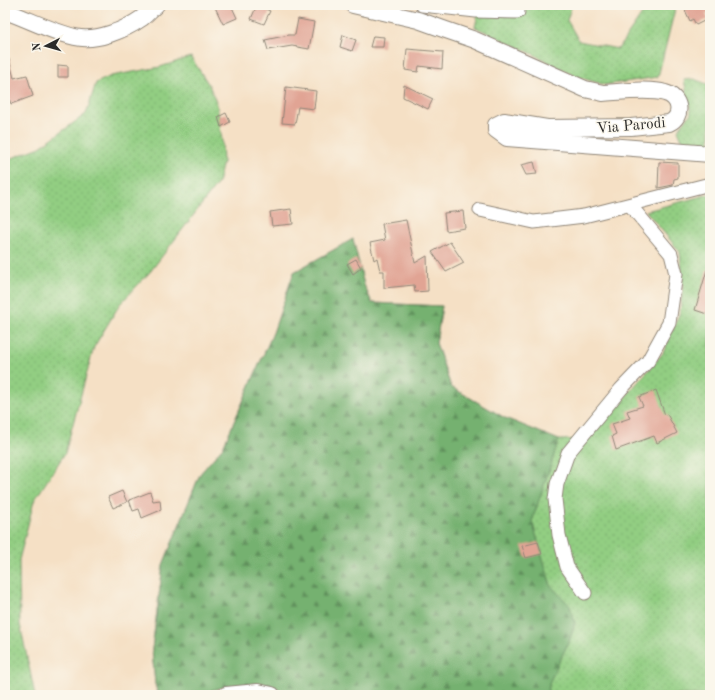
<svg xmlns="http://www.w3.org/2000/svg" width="715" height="700" font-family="'Old Standard TT',serif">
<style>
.grass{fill:url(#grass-dots);stroke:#5e7c56}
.forest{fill:url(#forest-firs);stroke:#506e4e}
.building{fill:#e1a494}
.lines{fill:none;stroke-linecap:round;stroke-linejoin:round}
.minor-casing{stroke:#908678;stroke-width:15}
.tertiary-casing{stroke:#908678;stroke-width:18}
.minor{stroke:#fff;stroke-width:13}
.tertiary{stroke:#fff;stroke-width:16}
.labels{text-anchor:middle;stroke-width:3;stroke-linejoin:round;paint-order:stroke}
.street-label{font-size:15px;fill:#2b2b2b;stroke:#fbf7ec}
</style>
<defs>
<pattern id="grass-dots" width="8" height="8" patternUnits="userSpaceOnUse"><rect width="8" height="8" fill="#92ce82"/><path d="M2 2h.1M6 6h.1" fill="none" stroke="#7eb170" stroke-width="1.8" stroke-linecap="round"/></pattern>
<pattern id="forest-firs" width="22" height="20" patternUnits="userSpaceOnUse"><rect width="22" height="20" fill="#75b170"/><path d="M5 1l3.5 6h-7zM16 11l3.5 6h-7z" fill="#60905c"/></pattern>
</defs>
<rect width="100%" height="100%" fill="#fbf7ec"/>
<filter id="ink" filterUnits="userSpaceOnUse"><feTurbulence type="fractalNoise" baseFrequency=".025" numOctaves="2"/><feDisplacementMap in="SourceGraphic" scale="8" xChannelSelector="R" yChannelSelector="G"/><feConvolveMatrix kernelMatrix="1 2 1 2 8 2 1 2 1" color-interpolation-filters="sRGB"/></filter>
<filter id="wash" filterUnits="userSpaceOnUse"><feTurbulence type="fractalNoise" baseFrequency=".012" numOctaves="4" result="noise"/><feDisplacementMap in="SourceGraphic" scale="16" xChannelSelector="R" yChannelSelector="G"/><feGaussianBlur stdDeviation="0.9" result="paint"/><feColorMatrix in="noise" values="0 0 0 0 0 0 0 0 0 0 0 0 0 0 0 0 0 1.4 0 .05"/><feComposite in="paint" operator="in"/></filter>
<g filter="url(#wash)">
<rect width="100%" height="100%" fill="#f5e0c5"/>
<g class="grass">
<polygon points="480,5 572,5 567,20 579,41 618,49 642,14 660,5 676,5 658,77 605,85 575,76 535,55 475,27"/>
<polygon points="191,57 209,85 217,104 222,140 223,162 218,183 150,272 120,304 94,347 65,453 34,501 19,560 20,624 35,695 5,695 5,159 12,158 40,147 86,114 96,83 111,76 160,67"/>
<polygon points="694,79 707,84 710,86 710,147 684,144 678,130 691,113 684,80"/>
<path d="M 710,194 L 710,695 L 288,695 C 268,680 236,683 213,690 C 209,691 205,694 201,695 C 190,697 170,695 158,695 L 155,684 L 152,649 L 163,565 L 200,474 L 223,447 L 273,333 L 294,272 L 353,239 L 364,285 L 372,303 L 442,306 L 436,343 L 451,387 L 505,418 L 559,440 L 589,439 L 663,353 L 680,312 L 683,285 L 680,252 L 646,211 Z"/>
</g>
<path class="forest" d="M 353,239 L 364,285 L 372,303 L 442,306 L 436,343 L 451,387 L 505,418 L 559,440 L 532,521 L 551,586 L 570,606 L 575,623 L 570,639 L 550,681 L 547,695 L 288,695 C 268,680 236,683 213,690 C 209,691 205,694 201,695 C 190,697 170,695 158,695 L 155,684 L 152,649 L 163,565 L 200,474 L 223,447 L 273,333 L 294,272 Z"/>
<g id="blocks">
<g class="building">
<polygon points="214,5 231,5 237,18 223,24"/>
<polygon points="257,5 270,11 264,24 251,19"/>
<polygon points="696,5 706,5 710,12 706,14 708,19 696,25 693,19 690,21 685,10"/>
<polygon points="298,19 314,22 309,49 292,46 268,50 265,40 289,35 295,35"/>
<polygon points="343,35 356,40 352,51 340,47"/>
<polygon points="373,36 384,37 383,47 370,47"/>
<polygon points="407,49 443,52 442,69 419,66 418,72 405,70"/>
<polygon points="5,59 9,59 14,78 27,75 33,96 11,104 5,87"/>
<polygon points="58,65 68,66 68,77 58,77"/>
<polygon points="404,85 433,99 428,109 403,97"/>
<polygon points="286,87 316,91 314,109 298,107 295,124 282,123"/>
<polygon points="226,113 230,122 221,127 218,117"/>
<polygon points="534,162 537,174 526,175 521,165"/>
<polygon points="659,162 678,163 678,178 674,179 673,185 658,188"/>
<polygon points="291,209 293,224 272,226 270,212"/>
<polygon points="463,211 465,228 446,231 444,213"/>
<polygon points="406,220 415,263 427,256 428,291 415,292 414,285 384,288 384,271 380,271 377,258 374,260 370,243 385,240 382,224"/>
<polygon points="450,242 464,263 446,272 432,252"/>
<polygon points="356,259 361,268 353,274 347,264"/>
<polygon points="707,270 710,270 710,315 695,310"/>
<polygon points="656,390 665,415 667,414 677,433 657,443 654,436 616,450 612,436 616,434 612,424 630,418 627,411 643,406 639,397"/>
<polygon points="122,491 127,502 113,508 108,497"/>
<polygon points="150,492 153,501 160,500 161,510 142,518 139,509 133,511 129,500"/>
<polygon points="538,542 542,554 526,558 522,546"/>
</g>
</g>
</g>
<g filter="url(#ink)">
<use href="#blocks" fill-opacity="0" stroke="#908678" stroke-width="1"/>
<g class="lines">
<defs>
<g id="minor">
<polyline points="422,5 476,11 518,12"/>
<polyline points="480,210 534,222 584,216 710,184"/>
<polyline points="585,593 567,567 559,535 555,499 557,484 568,453 621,389 648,361 669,323 676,274 671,254 630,205"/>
</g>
<g id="tertiary">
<path d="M 353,5 L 418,20 L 446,30 L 475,40 L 585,89 L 603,93 C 620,92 649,88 665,93 C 680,97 684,116 669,123 L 631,127 L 547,128 L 504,121 L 496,125 L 496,130 L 507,138 L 710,154"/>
<path d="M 5,11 C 28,19 52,32 75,37 C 96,42 125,30 142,18 C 147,14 151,9 156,5"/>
<polyline points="226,695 258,692 272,695"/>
</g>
</defs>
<use href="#minor" class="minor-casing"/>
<use href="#tertiary" class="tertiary-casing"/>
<use href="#minor" class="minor"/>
<use href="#tertiary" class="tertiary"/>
</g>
</g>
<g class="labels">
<g class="street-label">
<text transform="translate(631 125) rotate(-5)" y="5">Via Parodi</text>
</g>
</g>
<rect width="715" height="700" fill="none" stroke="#fbf7ec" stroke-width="20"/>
<g transform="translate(46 46) rotate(264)" stroke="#fbf7ec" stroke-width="3" paint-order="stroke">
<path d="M0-3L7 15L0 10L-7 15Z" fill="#2b2b2b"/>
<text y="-6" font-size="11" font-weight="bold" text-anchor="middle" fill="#2b2b2b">N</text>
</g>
</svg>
